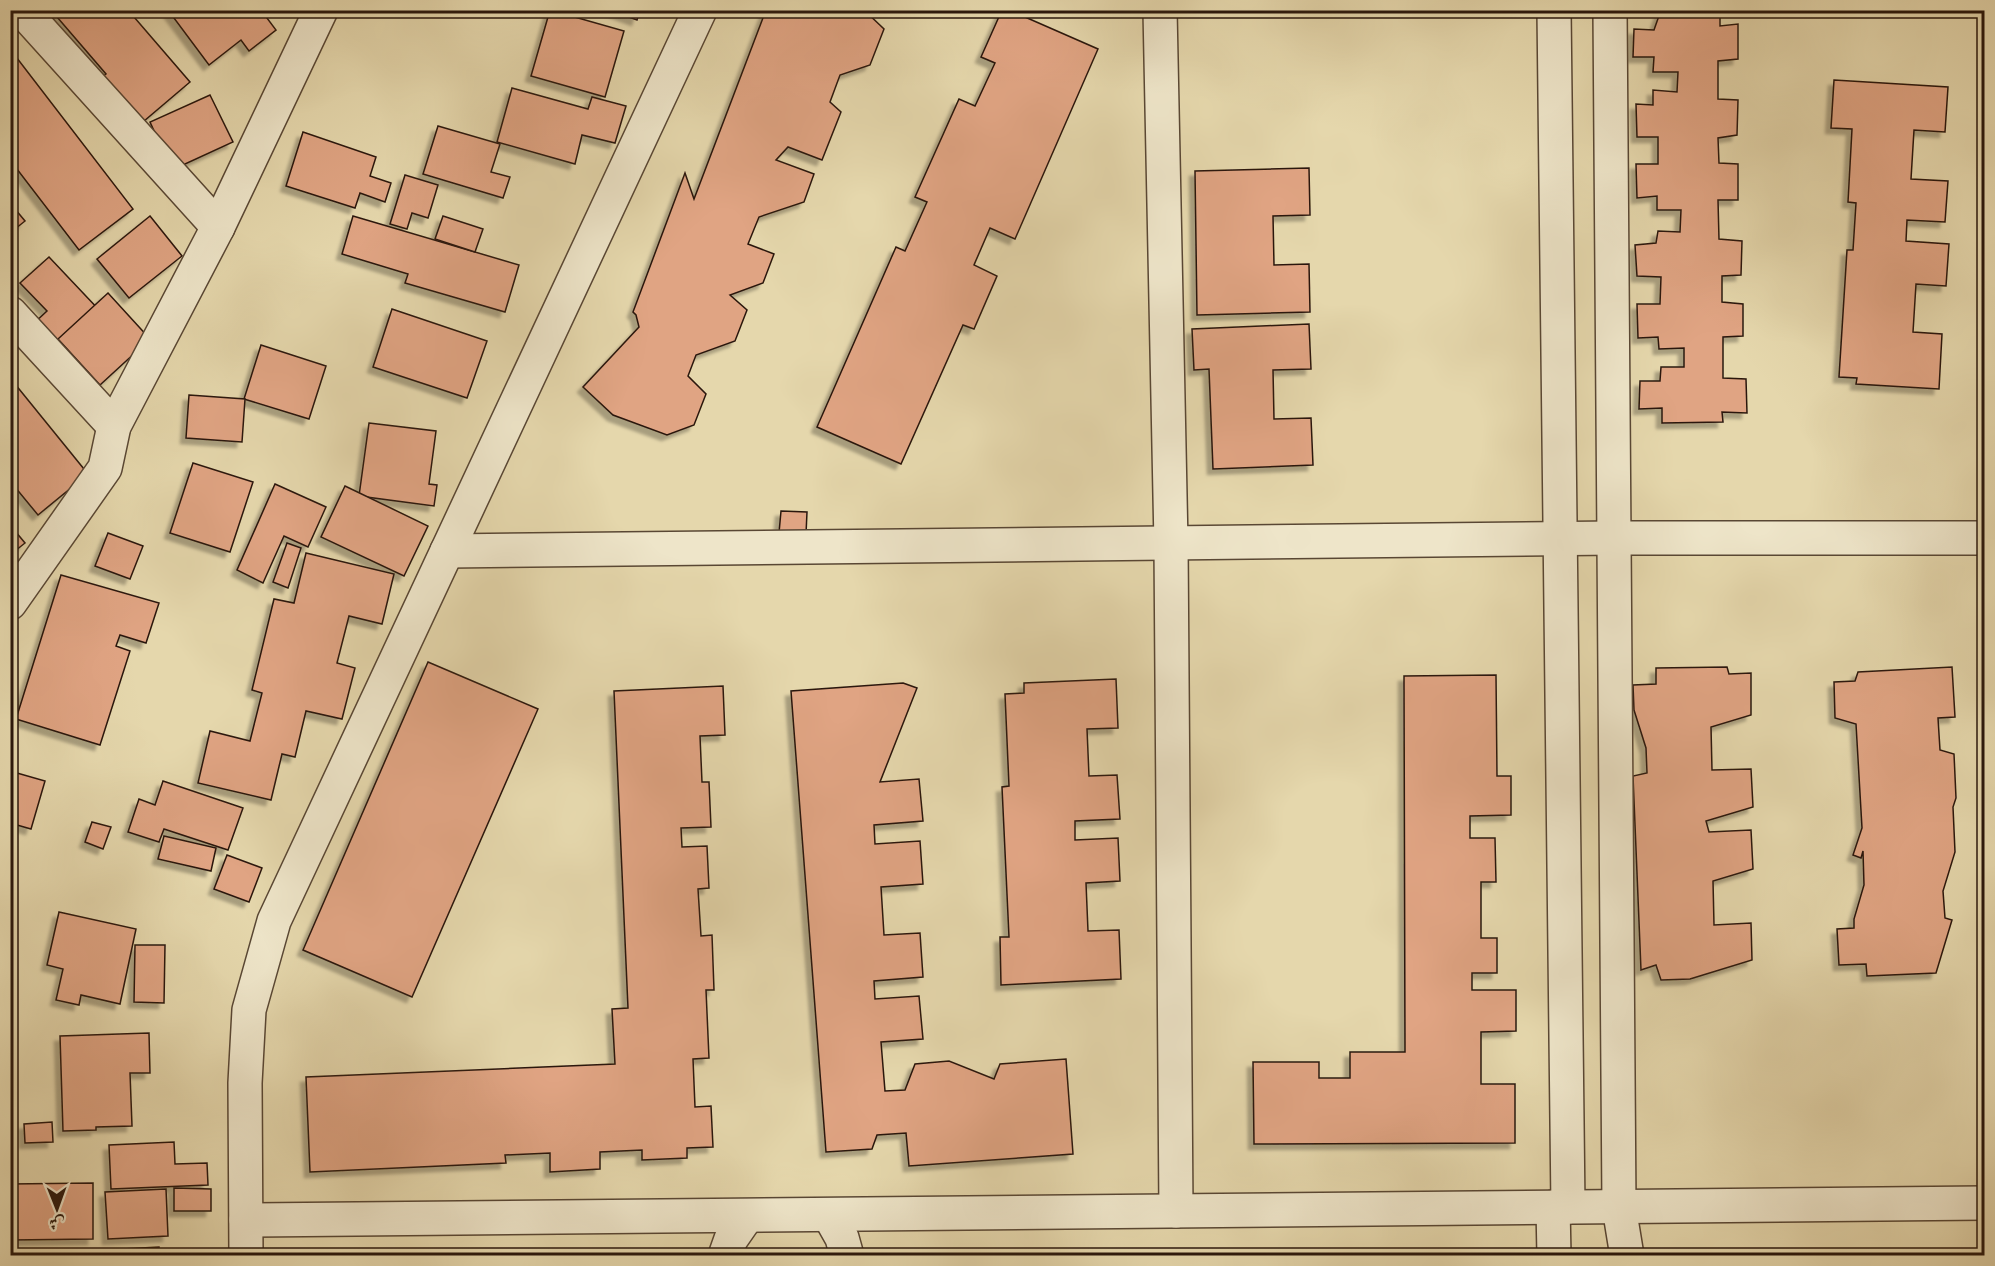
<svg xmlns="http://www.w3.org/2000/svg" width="1995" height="1266" font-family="'IM FELL Double Pica',Amiri,serif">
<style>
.building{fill:#e0a483;stroke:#2a170c;stroke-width:1.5;filter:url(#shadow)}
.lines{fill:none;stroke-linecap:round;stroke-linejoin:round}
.minor-casing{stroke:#594734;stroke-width:36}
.minor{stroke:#eee5c9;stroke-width:33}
</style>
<defs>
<filter id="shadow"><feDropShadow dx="-5.5" dy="5.5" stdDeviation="1.5" flood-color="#0004"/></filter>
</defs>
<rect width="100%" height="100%" fill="#e5d7ac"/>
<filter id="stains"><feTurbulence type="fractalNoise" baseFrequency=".00333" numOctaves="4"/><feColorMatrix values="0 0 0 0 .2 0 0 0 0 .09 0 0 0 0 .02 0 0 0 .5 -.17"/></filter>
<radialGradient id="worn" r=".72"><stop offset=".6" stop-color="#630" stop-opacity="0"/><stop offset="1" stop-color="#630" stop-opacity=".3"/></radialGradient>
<g class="building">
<polygon points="51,10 128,10 190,82 137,127 97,81 106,74"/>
<polygon points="168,10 261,10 276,30 249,51 241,40 209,65"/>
<polygon points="550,10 624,31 605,97 531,76"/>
<polygon points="610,10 640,10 637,20"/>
<polygon points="766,10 864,10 884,29 870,65 840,75 830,102 841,112 822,160 788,147 776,160 814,174 804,202 759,217 748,244 774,254 763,283 730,295 747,310 735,341 696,355 688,376 706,394 694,425 667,435 613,415 583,387 639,327 636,315 633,312 685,173 694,199"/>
<polygon points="1002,10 1009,10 1098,49 1015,239 990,228 974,265 997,276 974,329 963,325 901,464 817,427 896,247 905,251 927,202 915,197 959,99 975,106 995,63 981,57"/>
<polygon points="1661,10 1720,10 1720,26 1738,24 1738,59 1718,61 1718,99 1738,100 1737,135 1718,138 1719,163 1738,164 1738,200 1718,200 1719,239 1742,241 1741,275 1722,276 1722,302 1743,304 1743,336 1723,337 1723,378 1746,379 1747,413 1722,412 1723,422 1662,423 1662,408 1639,409 1640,381 1660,381 1661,367 1684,367 1684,348 1659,349 1658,337 1638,338 1637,304 1660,304 1661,277 1637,276 1635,245 1656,243 1658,231 1680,232 1681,210 1657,210 1657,196 1637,198 1636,164 1658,164 1658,137 1637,137 1636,104 1653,105 1653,90 1677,92 1678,72 1653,72 1654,57 1633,57 1634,29 1654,30"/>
<polygon points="10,49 133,209 79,250 10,160"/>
<polygon points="1834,80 1948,87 1945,132 1914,130 1911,179 1948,181 1945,222 1907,220 1906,241 1949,244 1946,286 1916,284 1913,332 1942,334 1939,389 1856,384 1857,378 1839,377 1847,250 1853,250 1856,203 1848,202 1852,129 1831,128"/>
<polygon points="512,88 588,109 592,97 626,106 615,143 582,135 575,164 497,142"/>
<polygon points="210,95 233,142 172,170 150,122"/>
<polygon points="438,126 500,144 491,172 510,177 503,198 423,174"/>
<polygon points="303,132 376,157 370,176 391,183 385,202 360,193 355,208 286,186"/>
<polygon points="1309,168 1310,215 1273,216 1274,265 1309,264 1310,312 1197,315 1195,171"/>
<polygon points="405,175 438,185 428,218 412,213 407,229 390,224"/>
<polygon points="10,203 25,221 10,233"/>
<polygon points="150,216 182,256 129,298 97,259"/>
<polygon points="353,216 519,265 505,312 405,283 408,274 342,254"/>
<polygon points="443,216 483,229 475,252 435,239"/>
<polygon points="49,257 101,312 56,353 31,326 47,311 20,283"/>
<polygon points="108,293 150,339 100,385 58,339"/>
<polygon points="392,309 487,341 467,398 373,367"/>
<polygon points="1309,324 1311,369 1273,370 1274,419 1311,418 1313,465 1213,469 1209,369 1194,370 1192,329"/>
<polygon points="261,345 326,366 309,419 244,399"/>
<polygon points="15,384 88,474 38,515 10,481 10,388"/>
<polygon points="189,395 245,399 242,442 186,438"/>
<polygon points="369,423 436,431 429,484 437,485 434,506 359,496"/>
<polygon points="193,463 253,482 230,552 170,533"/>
<polygon points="275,484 326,507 308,547 284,536 263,583 237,570"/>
<polygon points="345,486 428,526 404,576 321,537"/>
<polygon points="781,511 807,512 806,534 779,533"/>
<polygon points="10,525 25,543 10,555"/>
<polygon points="108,533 143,546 130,579 95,566"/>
<polygon points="287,543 301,548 288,588 273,582"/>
<polygon points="306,553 394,574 382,624 349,616 337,663 355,668 342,719 306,711 295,757 282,754 271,800 198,783 210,731 250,741 262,693 252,690 274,599 294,603"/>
<polygon points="61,575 159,603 146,643 120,635 116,646 130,651 100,745 16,719"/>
<polygon points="428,662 538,709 412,997 303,950"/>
<polygon points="1727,667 1729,674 1751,673 1751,715 1711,727 1712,770 1751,769 1753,807 1706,821 1709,832 1751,830 1753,869 1713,881 1714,925 1751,923 1752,960 1690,979 1661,980 1656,965 1641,970 1633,776 1647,773 1646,748 1634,710 1633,685 1656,684 1656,668"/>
<polygon points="1952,667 1955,717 1938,718 1940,750 1954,754 1956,798 1953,807 1955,852 1943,891 1945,918 1952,920 1936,973 1867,976 1866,964 1839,965 1837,929 1854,928 1854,919 1864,885 1863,851 1861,858 1853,855 1862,828 1856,724 1835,718 1834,682 1855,681 1858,672"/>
<polygon points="1496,675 1497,776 1511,776 1511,815 1470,816 1470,838 1495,838 1496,882 1481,882 1481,938 1497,938 1497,973 1472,973 1472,990 1516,990 1516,1031 1481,1032 1481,1084 1515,1084 1515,1143 1254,1144 1253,1062 1319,1062 1319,1078 1350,1078 1350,1052 1405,1052 1404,676"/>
<polygon points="1116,679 1118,728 1087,729 1089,776 1117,775 1120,819 1075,821 1075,840 1118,838 1120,881 1086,883 1088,931 1119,930 1121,979 1001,985 1000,937 1009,937 1002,787 1009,786 1005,694 1024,693 1024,683"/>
<polygon points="903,683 917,688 880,782 919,779 923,821 874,825 875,844 920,841 923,884 881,887 884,935 920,933 923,977 874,981 875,999 919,996 923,1039 881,1042 885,1091 905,1090 915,1064 949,1061 994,1079 1000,1064 1066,1059 1073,1154 909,1166 906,1133 877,1135 872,1149 826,1152 791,691"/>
<polygon points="723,686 725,735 700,736 702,782 709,782 711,827 681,828 682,847 707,846 709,888 698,889 701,936 712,935 714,990 706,990 709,1058 693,1059 695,1107 711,1106 713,1147 687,1148 687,1158 642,1160 642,1150 600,1152 600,1169 550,1172 550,1153 505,1155 506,1163 310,1172 306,1077 615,1064 612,1009 628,1008 614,691"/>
<polygon points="10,771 45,781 31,829 10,823"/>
<polygon points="163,781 243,808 228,850 164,829 159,842 128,832 139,799 155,805"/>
<polygon points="92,822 111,827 103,849 85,842"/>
<polygon points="164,836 216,848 211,871 158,859"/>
<polygon points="227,855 262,868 249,902 214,889"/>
<polygon points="59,912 136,929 120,1004 81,995 79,1005 56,1000 63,969 47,965"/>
<polygon points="135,945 165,945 164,1003 134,1002"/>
<polygon points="149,1033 150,1073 130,1073 132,1126 96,1127 96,1130 63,1131 60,1036"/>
<polygon points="52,1122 53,1142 25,1143 24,1124"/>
<polygon points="174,1142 175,1164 207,1163 208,1185 111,1189 109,1145"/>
<polygon points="93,1183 93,1239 10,1240 10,1184"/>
<polygon points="174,1188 211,1189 211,1211 174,1211"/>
<polygon points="166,1189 168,1236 108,1239 105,1192"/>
<polygon points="159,1247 160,1256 10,1256 10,1255"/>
</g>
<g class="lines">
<defs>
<g id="minor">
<polyline points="22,10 218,227"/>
<polyline points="1160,10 1171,544 1176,1211"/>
<polyline points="1554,10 1568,1207"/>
<polyline points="1610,10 1619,1207 1627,1256"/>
<polyline points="10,313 114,426"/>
<polyline points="447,551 1615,538 1984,538"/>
<polyline points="10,603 105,468 114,426 218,227 321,10"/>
<polyline points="1553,1207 1554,1256"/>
<polyline points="829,1215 842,1238 847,1256"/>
<polyline points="246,1220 1984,1203"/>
<polyline points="246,1256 245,1083 249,1010 274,921 700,10"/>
<polyline points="725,1256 731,1239 747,1216"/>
</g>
</defs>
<use href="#minor" class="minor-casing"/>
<use href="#minor" class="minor"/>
</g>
<rect width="1995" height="1266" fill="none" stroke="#e5d7ac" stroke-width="36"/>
<rect x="12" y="12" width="1971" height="1242" fill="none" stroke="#2a170c" stroke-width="3"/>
<rect x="18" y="18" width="1959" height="1230" fill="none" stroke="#2a170c" stroke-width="1.5"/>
<g transform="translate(57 1209) rotate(179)" stroke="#eee5c9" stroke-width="4.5" paint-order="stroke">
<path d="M0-4.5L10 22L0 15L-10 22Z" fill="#2a170c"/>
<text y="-9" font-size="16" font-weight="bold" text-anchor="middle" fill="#2a170c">ش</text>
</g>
<rect width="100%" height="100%" filter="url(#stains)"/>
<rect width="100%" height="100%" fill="url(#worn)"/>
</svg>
